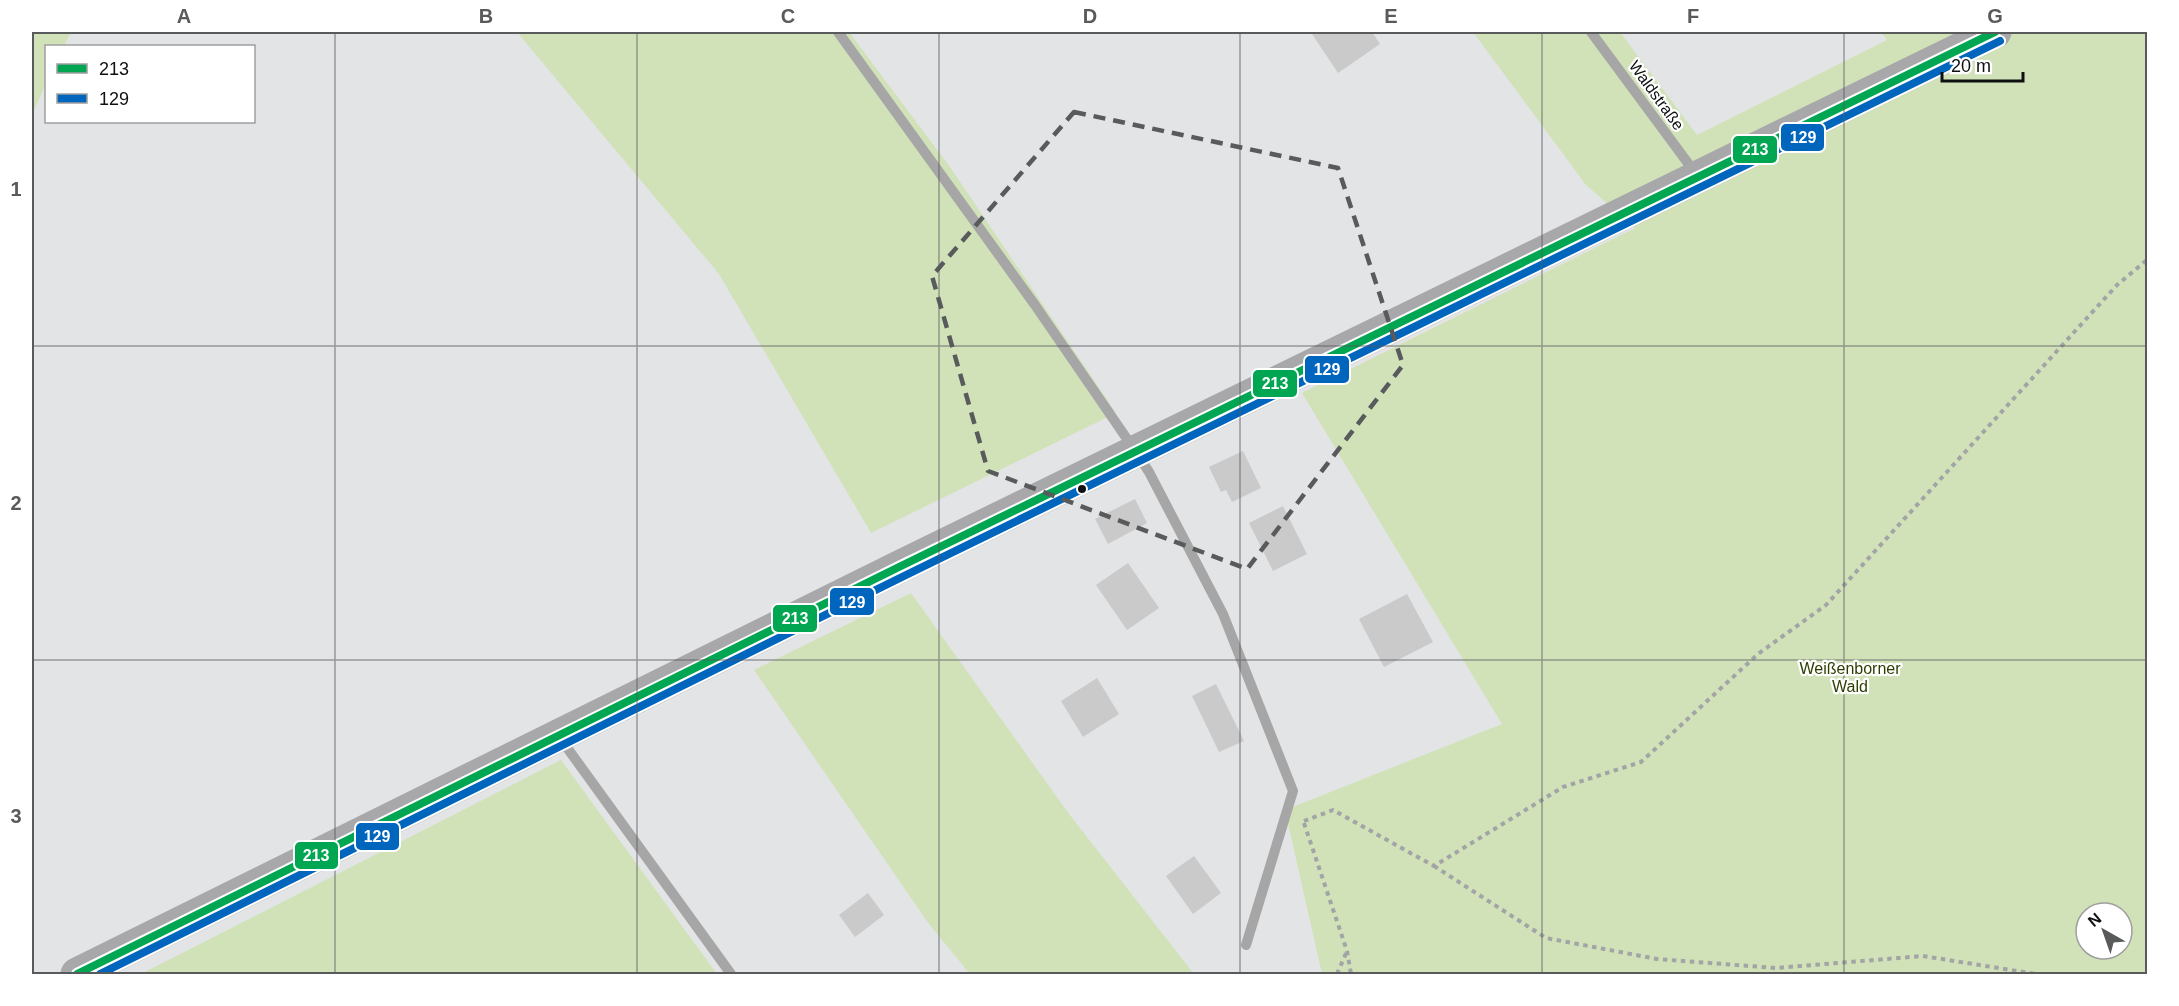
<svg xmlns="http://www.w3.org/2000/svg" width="2179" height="1006" font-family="Helvetica,sans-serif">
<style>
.green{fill:#d1e2b9;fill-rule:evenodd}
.building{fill:#cacacb}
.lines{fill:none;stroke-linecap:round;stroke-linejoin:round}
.path{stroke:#a3a4a5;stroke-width:4;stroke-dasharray:4.5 4.5;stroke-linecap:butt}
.lane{stroke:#a6a6a6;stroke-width:10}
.primary{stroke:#a8a8aa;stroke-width:33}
.bus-1-casing{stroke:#fff;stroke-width:12}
.bus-2-casing{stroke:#fff;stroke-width:12}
.bus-1{stroke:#00a651;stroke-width:8}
.bus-2{stroke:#0065bd;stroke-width:8}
.marked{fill:none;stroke:#595a5c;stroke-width:4.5;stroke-dasharray:12 8;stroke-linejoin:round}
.grid{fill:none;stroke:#595a5c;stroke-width:1.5;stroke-opacity:0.55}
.bus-dot{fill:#0f1011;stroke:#fff;stroke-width:2}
.labels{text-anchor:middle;stroke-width:4.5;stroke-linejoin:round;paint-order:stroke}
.street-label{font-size:16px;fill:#0f1011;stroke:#fff}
.park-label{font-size:16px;fill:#2d3f03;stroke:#fff}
.line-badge{stroke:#fff;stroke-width:2}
.badge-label{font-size:16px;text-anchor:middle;font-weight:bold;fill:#fff}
.neatline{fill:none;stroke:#595a5c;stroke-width:2}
.grid-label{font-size:20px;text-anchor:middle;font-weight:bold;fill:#595a5c}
</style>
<rect width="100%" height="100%" fill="#e2e4e6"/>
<g class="green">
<polygon points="32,32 71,32 64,46 46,46 46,83 32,115"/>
<polygon points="517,32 849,32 950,167 1116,413 871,533 719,274"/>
<path d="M 1473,32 L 1620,32 L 1697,135 L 1887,40 L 1881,32 L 2147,32 L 2147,974 L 1322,974 L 1285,810 L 1502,724 L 1302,393 L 1635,228 L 1586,185 ZM 2086,913 L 2122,913 L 2122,949 L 2086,949 Z"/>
<polygon points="911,593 1069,814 1194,974 970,974 929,924 754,670"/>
<polygon points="561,760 717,974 141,974"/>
</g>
<g class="building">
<polygon points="1315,32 1372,32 1380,44 1338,73 1312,34"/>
<polygon points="1243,451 1261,488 1232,502 1226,490 1221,492 1209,467"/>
<polygon points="1135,499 1147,523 1108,544 1095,519"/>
<polygon points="1283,506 1307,554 1273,571 1249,523"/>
<polygon points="1128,563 1159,608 1127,630 1096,585"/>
<polygon points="1407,594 1433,642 1384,667 1359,619"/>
<polygon points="1097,678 1119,714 1083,737 1061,701"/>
<polygon points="1216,684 1244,741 1219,752 1192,696"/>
<polygon points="1194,856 1221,893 1193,914 1166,876"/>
<polygon points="868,893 884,915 855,937 839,915"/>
</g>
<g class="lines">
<g class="path">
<polyline points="1304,821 1333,810 1434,866 1563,787 1641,762 1758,654 1826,605 2117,285 2148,259"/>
<polyline points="1304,823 1347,951 1351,974"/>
<polyline points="1434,866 1546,938 1657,959 1776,968 1923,956 2036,974"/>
<polyline points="1337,974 1347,951"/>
</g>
<g class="lane">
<polyline points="838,32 1035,305 1136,452 1149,472 1223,614 1293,791 1246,945"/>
<polyline points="1591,32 1696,174"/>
<polyline points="560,738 731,974"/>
</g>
<polyline class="primary" points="77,974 901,566 1995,32"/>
<defs>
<polyline id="bus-1" points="77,974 901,566 1995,32"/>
<polyline id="bus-2" points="100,974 906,575 2000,41"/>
</defs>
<use href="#bus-1" class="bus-1-casing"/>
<use href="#bus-2" class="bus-2-casing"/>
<use href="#bus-1" class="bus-1"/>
<use href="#bus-2" class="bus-2"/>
</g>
<path class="marked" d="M 1074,112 L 1338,168 L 1403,365 L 1247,569 L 988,471 L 932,276 Z"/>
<path class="grid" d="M 335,32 L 335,974M 637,32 L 637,974M 939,32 L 939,974M 1240,32 L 1240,974M 1542,32 L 1542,974M 1844,32 L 1844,974M 32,346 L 2148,346M 32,660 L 2148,660"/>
<circle class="bus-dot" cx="1082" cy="489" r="5"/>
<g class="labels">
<g class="street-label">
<text transform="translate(1657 95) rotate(54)" y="6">Waldstraße</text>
</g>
<g class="park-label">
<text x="1850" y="674">Weißenborner<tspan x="1850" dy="18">Wald</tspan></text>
</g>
</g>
<g class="line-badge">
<rect x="1780" y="123" width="45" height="29" rx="6" fill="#0065bd"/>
<rect x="1732" y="135" width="46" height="29" rx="6" fill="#00a651"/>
<rect x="1304" y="355" width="46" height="29" rx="6" fill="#0065bd"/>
<rect x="1252" y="369" width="46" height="29" rx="6" fill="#00a651"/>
<rect x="829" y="587" width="46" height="29" rx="6" fill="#0065bd"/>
<rect x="772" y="604" width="46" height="29" rx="6" fill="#00a651"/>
<rect x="355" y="822" width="45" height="29" rx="6" fill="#0065bd"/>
<rect x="294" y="841" width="45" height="29" rx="6" fill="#00a651"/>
</g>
<g class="badge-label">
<text x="1803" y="143">129</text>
<text x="1755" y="155">213</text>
<text x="1327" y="375">129</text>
<text x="1275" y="389">213</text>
<text x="852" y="608">129</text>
<text x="795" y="624">213</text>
<text x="377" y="842">129</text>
<text x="316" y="861">213</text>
</g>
<rect width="2179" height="1006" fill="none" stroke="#ffffff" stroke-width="66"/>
<rect x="45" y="45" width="210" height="78" fill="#ffffff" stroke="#9f9fa0" stroke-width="1.5"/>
<rect x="57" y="64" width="30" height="9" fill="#00a651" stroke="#9f9fa0" stroke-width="1.5"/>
<text x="99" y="75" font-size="18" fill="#0f1011">213</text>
<rect x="57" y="94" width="30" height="9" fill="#0065bd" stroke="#9f9fa0" stroke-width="1.5"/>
<text x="99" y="105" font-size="18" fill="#0f1011">129</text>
<g transform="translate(2104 931) rotate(320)"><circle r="28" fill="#ffffff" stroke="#9f9fa0" stroke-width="1.5"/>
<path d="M0-4.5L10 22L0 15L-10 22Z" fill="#595a5c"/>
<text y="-9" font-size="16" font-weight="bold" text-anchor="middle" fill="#0f1011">N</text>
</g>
<path d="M1942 72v9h81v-9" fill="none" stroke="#0f1011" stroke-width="3"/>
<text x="1951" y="72" font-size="18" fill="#0f1011" stroke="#ffffff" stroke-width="4.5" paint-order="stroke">20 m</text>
<rect x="33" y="33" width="2113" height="940" class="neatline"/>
<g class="grid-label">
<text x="184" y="23">A</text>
<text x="486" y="23">B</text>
<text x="788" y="23">C</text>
<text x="1090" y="23">D</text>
<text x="1391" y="23">E</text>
<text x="1693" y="23">F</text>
<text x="1995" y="23">G</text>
<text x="16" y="196">1</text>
<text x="16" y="510">2</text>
<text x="16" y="823">3</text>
</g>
</svg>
